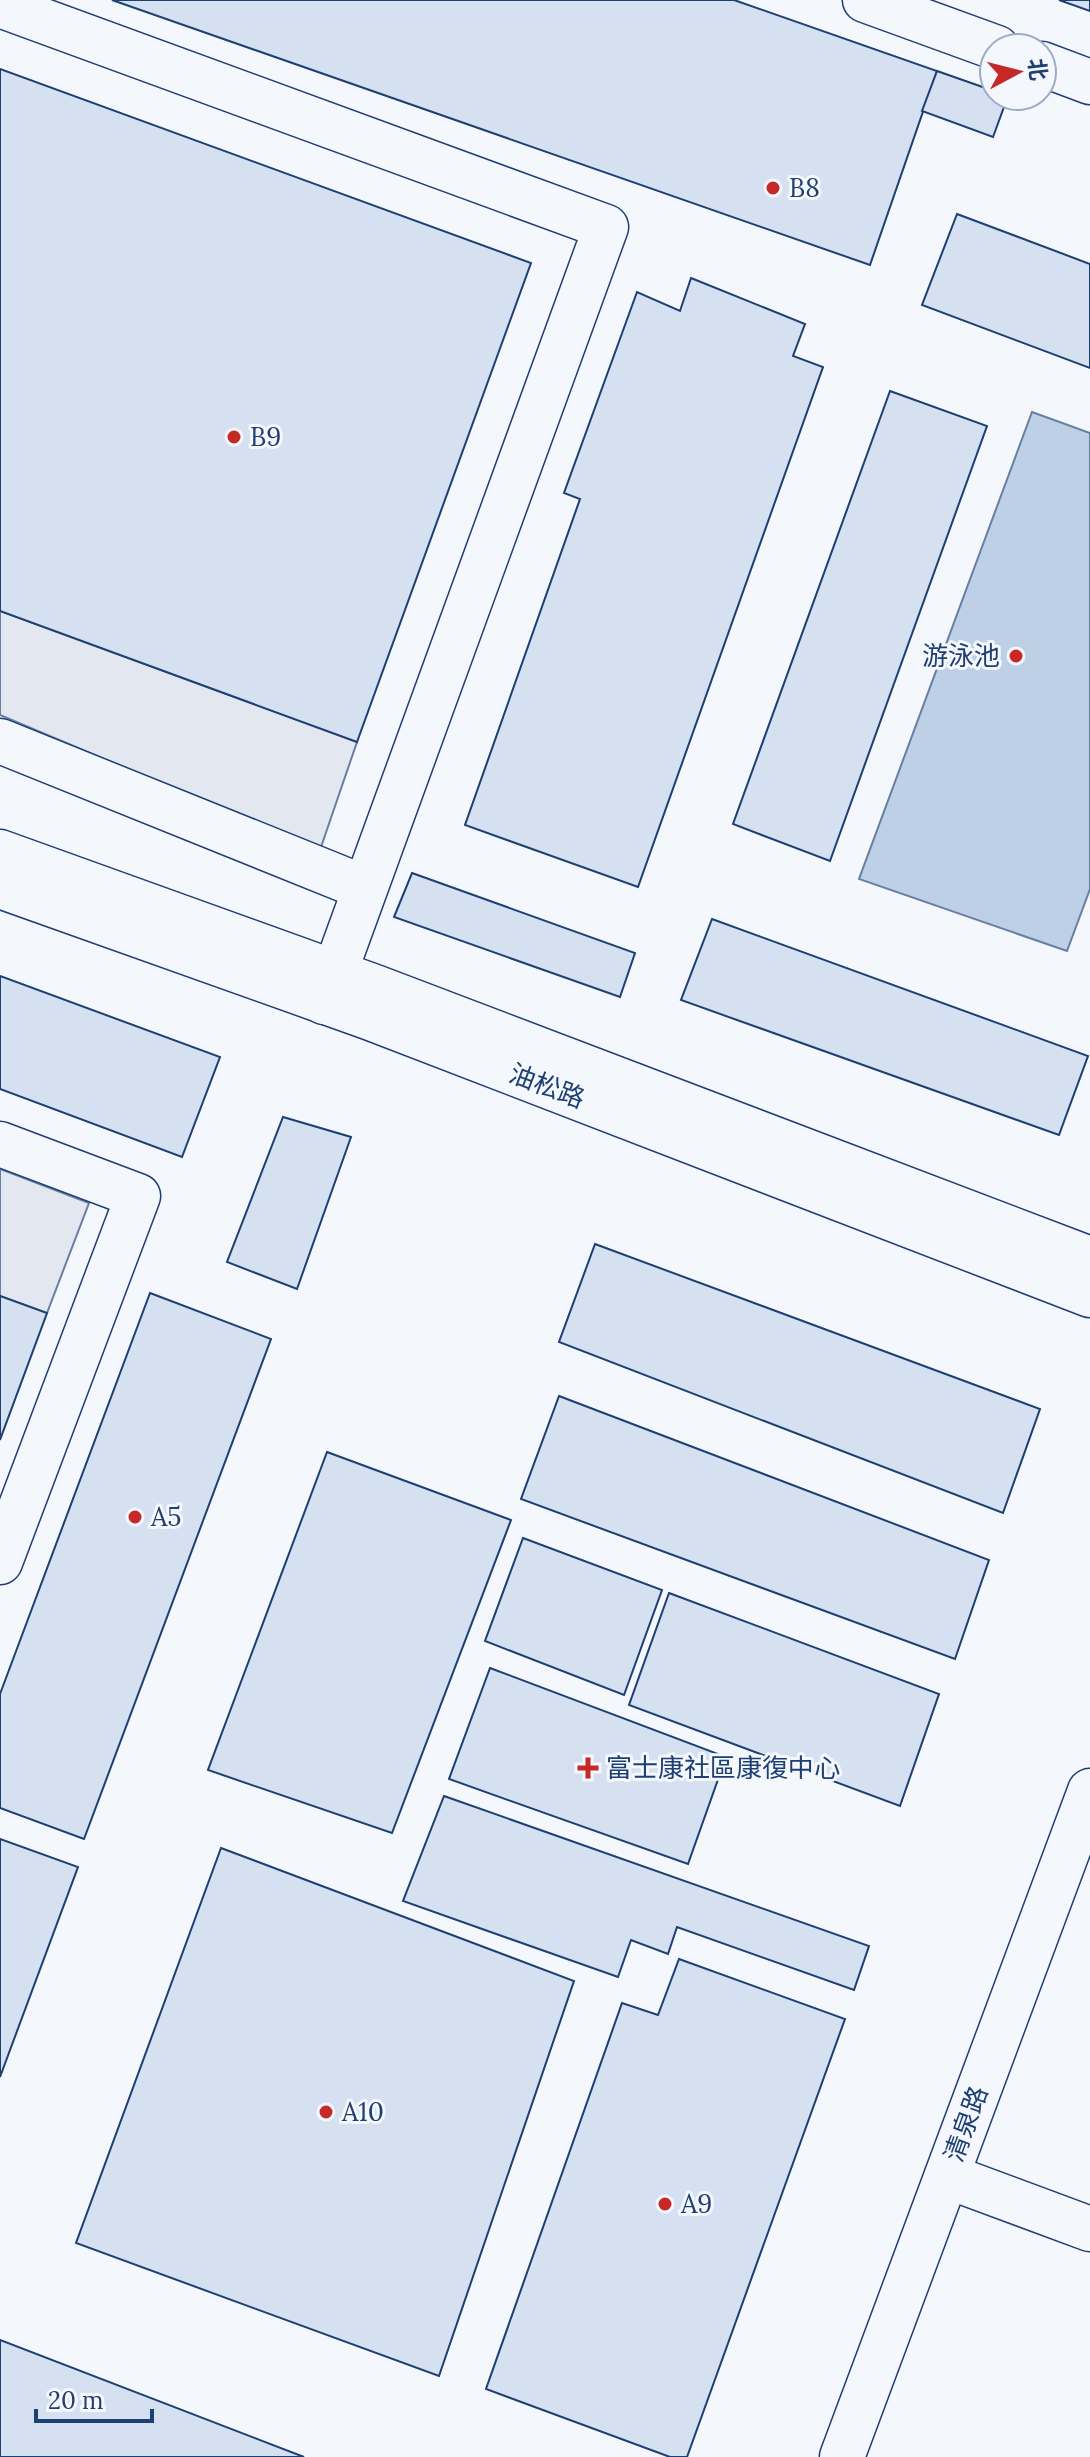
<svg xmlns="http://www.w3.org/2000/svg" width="1090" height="2457" font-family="Lora,'Noto Sans SC',serif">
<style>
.parking{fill:#e3e8f0;stroke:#687fa3;stroke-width:2}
.water{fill:#bed0e5;stroke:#687fa3;stroke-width:2}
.building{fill:#d5e0f0;stroke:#1d3f73;stroke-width:2}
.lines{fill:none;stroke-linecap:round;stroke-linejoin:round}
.minor-casing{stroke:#1d3f73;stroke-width:47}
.minor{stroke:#f4f7fb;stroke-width:44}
.poi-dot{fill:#c62828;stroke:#f4f7fb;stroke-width:3}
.labels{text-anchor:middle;stroke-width:6;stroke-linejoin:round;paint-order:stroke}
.poi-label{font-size:26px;fill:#1d3f73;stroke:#f4f7fb;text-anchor:start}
.street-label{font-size:26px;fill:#1d3f73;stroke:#f4f7fb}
</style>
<rect width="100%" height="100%" fill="#f4f7fb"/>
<g class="parking">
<polygon points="0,611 357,742 320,850 0,715"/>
<polygon points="0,1169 89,1203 47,1313 0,1296"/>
</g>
<polygon class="water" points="1032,412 1090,433 1090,889 1067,951 859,879"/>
<g class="building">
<polygon points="112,0 734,0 937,71 870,265"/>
<polygon points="1059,0 1090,0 1090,11"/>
<polygon points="0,69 531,263 357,742 0,611"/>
<polygon points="937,71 994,91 994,96 1008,96 993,137 922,111"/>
<polygon points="957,214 1090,264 1090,368 922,305"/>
<polygon points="691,278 805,324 793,356 823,367 638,887 465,825 580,499 564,493 637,292 680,311"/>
<polygon points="890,391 987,426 830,861 733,824"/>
<polygon points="412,873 635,953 620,997 394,917"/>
<polygon points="712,919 1088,1056 1059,1135 681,1000"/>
<polygon points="0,976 220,1057 182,1157 0,1089"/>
<polygon points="283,1117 351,1137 297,1289 227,1262"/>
<polygon points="595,1244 1040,1409 1003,1513 559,1342"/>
<polygon points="150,1293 271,1339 84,1839 0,1808 0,1694"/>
<polygon points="0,1296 47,1313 0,1440"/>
<polygon points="559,1396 989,1560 955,1659 521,1499"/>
<polygon points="327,1452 511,1520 392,1833 208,1770"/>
<polygon points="523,1538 662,1590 624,1695 485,1641"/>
<polygon points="669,1593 939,1694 900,1806 629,1705"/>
<polygon points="490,1668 726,1757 688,1864 449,1779"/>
<polygon points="444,1796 869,1946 854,1990 677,1927 668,1954 631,1940 618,1977 403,1901"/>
<polygon points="0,1839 78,1867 0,2077"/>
<polygon points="221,1848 574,1981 439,2376 76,2243"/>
<polygon points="679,1959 845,2019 687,2457 670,2457 486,2389 622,2003 658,2015"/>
<polygon points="0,2340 304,2457 0,2457"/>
</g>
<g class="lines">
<defs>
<g id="minor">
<polyline points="865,0 997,48"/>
<polyline points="0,5 606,227 324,1002"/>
<polyline points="1042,64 1090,82"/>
<polyline points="0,741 365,888"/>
<polyline points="0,852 375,987 1090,1259"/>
<polyline points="0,886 368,1017 1090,1295"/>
<polyline points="0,1144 138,1196 0,1562"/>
<polyline points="947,2176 1090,2229"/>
<polyline points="842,2457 1090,1791"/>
</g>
</defs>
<use href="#minor" class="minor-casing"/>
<use href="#minor" class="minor"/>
</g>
<g class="poi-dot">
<circle cx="773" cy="188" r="8"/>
<circle cx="234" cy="437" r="8"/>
<circle cx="1016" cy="656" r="8"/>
<circle cx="135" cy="1517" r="8"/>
<path d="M584 1756h8v8h8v8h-8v8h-8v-8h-8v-8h8z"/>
<circle cx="326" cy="2112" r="8"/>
<circle cx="665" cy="2204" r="8"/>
</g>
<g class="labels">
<g class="poi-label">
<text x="789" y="197">B8</text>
<text x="250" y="446">B9</text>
<text x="1000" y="665" text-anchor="end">游泳池</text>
<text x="151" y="1526">A5</text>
<text x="606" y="1777">富士康社區康復中心</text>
<text x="342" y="2121">A10</text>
<text x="681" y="2213">A9</text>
</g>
<g class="street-label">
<text transform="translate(547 1086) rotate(21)" y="9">油松路</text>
<text transform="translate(966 2124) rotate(-70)" y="9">清泉路</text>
</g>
</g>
<g transform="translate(1018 72) rotate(83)"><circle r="38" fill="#f4f7fb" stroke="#9eadc5" stroke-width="2"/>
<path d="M0-6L14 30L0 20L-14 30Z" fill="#c62828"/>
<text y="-12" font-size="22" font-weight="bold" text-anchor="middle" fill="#1d3f73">北</text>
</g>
<path d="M36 2409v12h116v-12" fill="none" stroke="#1d3f73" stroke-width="4"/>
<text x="48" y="2409" font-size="24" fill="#1d3f73" stroke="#f4f7fb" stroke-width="6" paint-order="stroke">20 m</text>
</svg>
